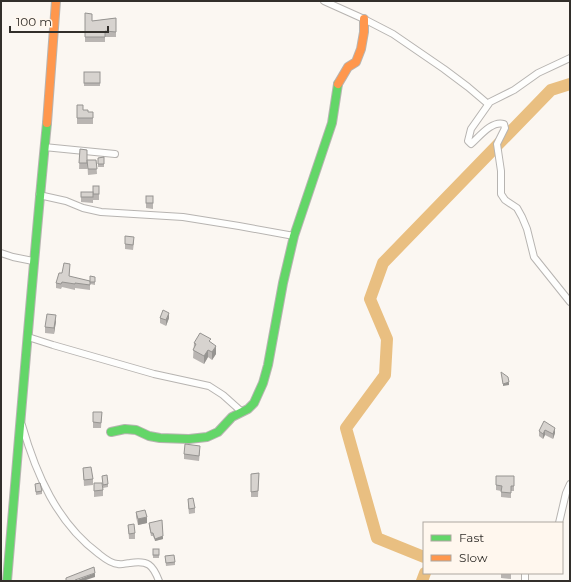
<svg xmlns="http://www.w3.org/2000/svg" width="571" height="582" font-family="Montserrat,sans-serif">
<style>
.lines{fill:none;stroke-linecap:round;stroke-linejoin:round}
.river{stroke:#e9bf81;stroke-width:12}
.street-casing{stroke:#b7b4b1;stroke-width:8}
.fast-casing{stroke:#b7b4b1;stroke-width:10}
.slow-casing{stroke:#b7b4b1;stroke-width:10}
.street{stroke:#fefefd;stroke-width:6}
.fast{stroke:#63d668;stroke-width:8}
.slow{stroke:#ff974d;stroke-width:8}
.wall{fill:#b9b5b2}
.shaded-wall{fill:#969491}
.building{fill:#d7d3cf;stroke:#969491}
</style>
<rect width="100%" height="100%" fill="#fbf7f2"/>
<g class="lines">
<g class="river">
<polyline points="424,557 377,538 346,428 385,375 387,339 370,299 383,263 551,90 570,84"/>
<polyline points="422,581 425,573"/>
</g>
<defs>
<g id="street">
<polyline points="324,1 364,19 393,34 444,69 468,87 488,104"/>
<path d="M 570,58 L 538,73 L 514,90 L 490,102 L 471,129 L 468,141 L 471,144 C 479,137 492,120 504,124 L 505,128 L 497,144 L 501,171 L 501,194 L 505,200 L 517,208 L 522,217 L 527,229 L 534,257 L 570,302"/>
<polyline points="44,147 115,154"/>
<polyline points="39,195 66,201 83,208 101,212 183,217 239,226 294,236"/>
<polyline points="1,253 13,257 33,261"/>
<polyline points="28,337 53,345 154,374 209,386 223,395 242,412"/>
<path d="M 22,425 C 36,474 57,523 99,554 C 104,558 111,564 118,564 C 122,565 126,563 130,563 C 148,560 153,565 159,581"/>
<polyline points="559,523 566,493 570,484"/>
<polyline points="525,581 525,573"/>
</g>
<g id="fast">
<polyline points="111,432 125,429 136,430 149,436 160,438 189,439 207,437 218,432 232,417 248,409 254,403 263,383 268,365 283,283 294,236 332,123 338,84"/>
<path d="M 7,581 C 20,428 32,275 47,123"/>
</g>
<g id="slow">
<polyline points="338,84 348,67 356,62 361,49 364,32 364,19"/>
<polyline points="47,123 56,1"/>
</g>
</defs>
<use href="#street" class="street-casing"/>
<use href="#fast" class="fast-casing"/>
<use href="#slow" class="slow-casing"/>
<use href="#street" class="street"/>
<use href="#fast" class="fast"/>
<use href="#slow" class="slow"/>
</g>
<g class="wall">
<polygon points="85,13 92,21 116,18 116,37 105,37 105,42 85,42"/>
<rect x="84" y="72" width="16" height="14"/>
<polygon points="77,105 83,110 88,112 93,112 93,124 77,124"/>
<polygon points="80,149 87,150 87,169 79,169"/>
<polygon points="104,157 104,167 98,167 98,158"/>
<polygon points="87,160 96,160 97,174 88,175"/>
<rect x="93" y="186" width="6" height="14"/>
<polygon points="81,192 93,192 93,203 81,202"/>
<polygon points="146,196 153,196 153,209 146,208"/>
<polygon points="134,242 133,250 125,249 125,244"/>
<polygon points="70,269 69,277 90,281 95,277 95,285 90,284 90,290 75,288 75,290 62,287 61,289 56,288 56,283 62,273"/>
<polygon points="160,318 169,318 166,326 160,323"/>
<polygon points="56,321 54,334 45,333 45,327"/>
<polygon points="211,342 216,354 212,360 208,357 204,364 193,358 194,343"/>
<polygon points="102,412 101,428 93,428 93,422"/>
<polygon points="544,421 555,433 553,439 545,435 543,439 539,436 539,431"/>
<polygon points="200,451 199,461 184,459 184,454"/>
<polygon points="83,468 93,479 93,485 84,486"/>
<polygon points="259,473 258,497 251,497 251,474"/>
<polygon points="102,476 108,484 108,487 103,488"/>
<polygon points="496,476 514,476 514,491 511,491 511,498 501,497 501,491 496,490"/>
<polygon points="94,483 103,490 103,496 94,497"/>
<polygon points="35,484 42,491 42,494 36,495"/>
<polygon points="188,499 195,508 195,513 189,514 188,505"/>
<polygon points="136,512 147,523 138,525 136,517"/>
<polygon points="149,523 163,539 155,541 153,536 151,536 149,526"/>
<polygon points="128,525 135,533 135,539 129,539"/>
<rect x="153" y="549" width="6" height="9"/>
<polygon points="165,556 175,562 175,565 166,566"/>
<polygon points="501,573 511,573 511,579 501,578"/>
</g>
<g class="shaded-wall">
<polygon points="169,313 169,318 166,326 166,320"/>
<polygon points="56,315 56,321 54,334 54,328"/>
<polygon points="216,346 216,354 212,360 212,352"/>
<polygon points="208,350 208,357 204,364 204,356"/>
<polygon points="509,382 509,385 503,386 503,384"/>
<polygon points="555,428 555,433 553,439 553,434"/>
<polygon points="545,430 545,435 543,439 543,434"/>
<polygon points="147,517 147,523 138,525 138,519"/>
<polygon points="163,536 163,539 155,541 155,539"/>
<polygon points="95,573 95,577 83,581 75,581"/>
</g>
<g class="building">
<polygon points="85,13 92,14 92,21 116,18 116,32 105,31 105,37 85,37"/>
<rect x="84" y="72" width="16" height="11"/>
<polygon points="77,105 83,105 83,110 88,110 88,112 93,112 93,118 77,118"/>
<polygon points="80,149 87,150 87,163 79,163"/>
<polygon points="104,157 104,164 98,164 98,158"/>
<polygon points="87,160 96,160 97,169 88,169"/>
<rect x="93" y="186" width="6" height="8"/>
<rect x="81" y="192" width="12" height="5"/>
<rect x="146" y="196" width="7" height="7"/>
<polygon points="125,236 134,237 133,245 125,244"/>
<polygon points="64,263 70,264 69,276 90,281 90,285 75,283 75,284 62,282 61,284 56,283 59,273 62,273"/>
<polygon points="90,276 95,277 95,282 90,282"/>
<polygon points="163,310 169,313 166,320 160,318"/>
<polygon points="47,314 56,315 54,328 45,327"/>
<polygon points="200,333 211,339 209,341 216,346 212,352 208,350 204,356 193,350 196,344 194,343"/>
<polygon points="501,372 508,377 509,382 503,384"/>
<polygon points="93,412 102,412 101,423 93,422"/>
<polygon points="544,421 555,428 553,434 545,430 543,434 539,431"/>
<polygon points="185,444 200,446 199,456 184,454"/>
<polygon points="91,467 93,479 84,480 83,468"/>
<polygon points="259,473 258,491 251,492 251,474"/>
<polygon points="107,475 108,484 103,485 102,476"/>
<polygon points="496,476 514,476 514,486 511,486 511,493 501,492 502,486 496,485"/>
<polygon points="40,483 42,491 36,492 35,484"/>
<polygon points="94,483 102,483 103,490 94,491"/>
<polygon points="193,498 195,508 189,509 188,499"/>
<polygon points="145,510 147,517 138,519 136,512"/>
<polygon points="162,520 163,536 155,539 153,533 151,533 149,523"/>
<polygon points="134,524 135,533 129,534 128,525"/>
<rect x="153" y="549" width="6" height="6"/>
<polygon points="174,555 175,562 166,563 165,556"/>
<polygon points="94,567 95,573 75,580 75,581 66,581 66,578"/>
</g>
<rect width="571" height="582" fill="none" stroke="#322f2b" stroke-width="4"/>
<rect x="423" y="522" width="140" height="52" fill="#fff7ee" stroke="#ada7a0"/>
<rect x="431" y="535" width="20" height="6" fill="#63d668" stroke="#ada7a0"/>
<text x="459" y="542" font-size="12" fill="#322f2b">Fast</text>
<rect x="431" y="555" width="20" height="6" fill="#ff974d" stroke="#ada7a0"/>
<text x="459" y="562" font-size="12" fill="#322f2b">Slow</text>
<path d="M10 26v6h98v-6" fill="none" stroke="#322f2b" stroke-width="2"/>
<text x="16" y="26" font-size="12" fill="#322f2b" stroke="#fff7ee" stroke-width="3" paint-order="stroke">100 m</text>
</svg>
